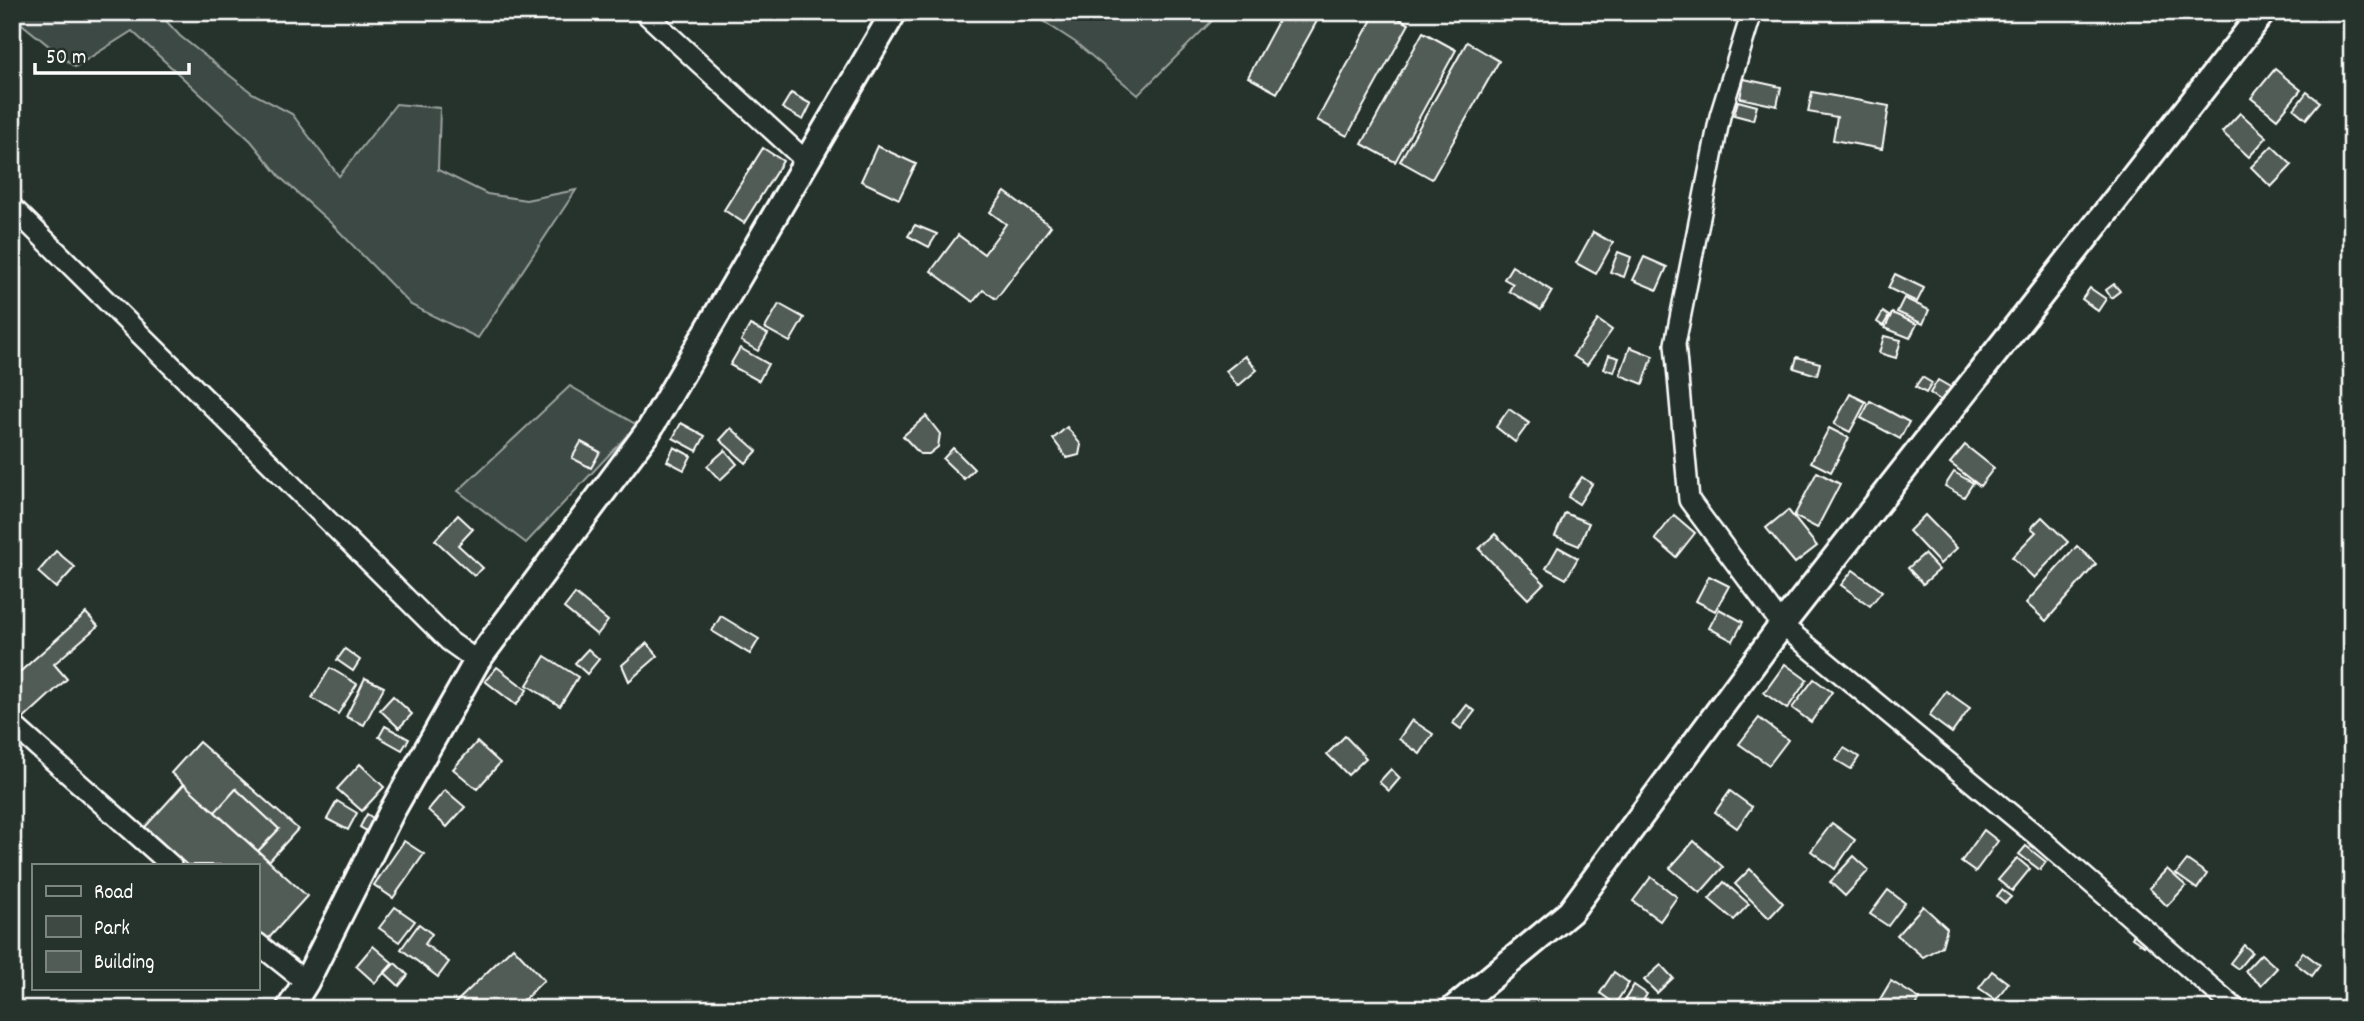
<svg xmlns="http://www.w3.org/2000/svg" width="2364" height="1021" font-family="Dekko,sans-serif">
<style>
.green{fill:#3e4944;stroke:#9ea4a2;stroke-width:2}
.building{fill:#515c57;stroke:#fff;stroke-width:2}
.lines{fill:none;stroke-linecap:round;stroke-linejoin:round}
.minor-casing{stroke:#fff;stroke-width:24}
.tertiary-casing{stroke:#fff;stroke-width:30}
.minor{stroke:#26332d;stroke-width:19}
.tertiary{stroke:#26332d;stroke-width:24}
</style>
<rect width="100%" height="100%" fill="#26332d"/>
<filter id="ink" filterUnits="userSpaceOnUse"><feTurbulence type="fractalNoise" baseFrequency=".0143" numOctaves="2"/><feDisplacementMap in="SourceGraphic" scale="14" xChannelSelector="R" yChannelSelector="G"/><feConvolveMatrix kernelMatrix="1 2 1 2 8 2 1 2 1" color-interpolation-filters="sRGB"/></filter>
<g filter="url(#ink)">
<g class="green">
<polygon points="12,12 158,12 180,36 252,93 292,114 339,176 396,104 440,108 438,170 487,194 526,200 576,190 478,338 411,305 332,224 281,178 251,141 132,31 75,67 12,16"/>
<polygon points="1029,12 1216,12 1213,20 1138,95 1075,42"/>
<polygon points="570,386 637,425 526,543 458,491"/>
</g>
<g class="building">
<polygon points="1283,12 1322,12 1277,93 1248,77"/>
<polygon points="1376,12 1387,12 1409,24 1347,136 1317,120"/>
<polygon points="1423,32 1456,50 1395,162 1362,144"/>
<polygon points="1467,42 1499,61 1432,179 1400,161"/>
<polygon points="2275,69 2301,90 2277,119 2251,98"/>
<polygon points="1744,79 1781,87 1777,106 1740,98"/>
<polygon points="1812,92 1889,106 1882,149 1833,140 1837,117 1808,112"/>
<polygon points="2307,92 2320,102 2306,119 2294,109"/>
<polygon points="791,93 811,104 803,120 782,108"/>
<polygon points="1738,101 1757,106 1753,120 1734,115"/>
<polygon points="2240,113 2267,137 2249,157 2222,132"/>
<polygon points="877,146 916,164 899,199 861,181"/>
<polygon points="2272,146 2292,165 2271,187 2251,167"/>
<polygon points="763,148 783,161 744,223 724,210"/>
<polygon points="1005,192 1051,226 996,299 983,290 973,302 931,271 958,235 984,254 1006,224 990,212"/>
<polygon points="915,225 937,234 929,247 908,236"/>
<polygon points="1593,232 1613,243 1596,274 1576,263"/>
<polygon points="1618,252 1631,257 1624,277 1610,272"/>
<polygon points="1644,257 1667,267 1657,290 1633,280"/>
<polygon points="1512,266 1552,291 1541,310 1509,291 1513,284 1504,279"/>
<polygon points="1895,274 1924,288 1917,302 1888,288"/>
<polygon points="2114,284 2120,291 2111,298 2106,290"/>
<polygon points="2090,288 2106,299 2098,311 2082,299"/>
<polygon points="1904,298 1929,310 1923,324 1897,312"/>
<polygon points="779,304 804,318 790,342 765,328"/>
<polygon points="1883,312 1889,316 1883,326 1877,322"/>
<polygon points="1892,313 1917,324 1910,338 1885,328"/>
<polygon points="1598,320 1612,330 1587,365 1573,356"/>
<polygon points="750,325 768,334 758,351 741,341"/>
<polygon points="1884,336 1901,340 1896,358 1879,353"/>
<polygon points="1630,347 1653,356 1643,384 1620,375"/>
<polygon points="740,348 768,364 759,381 730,365"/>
<polygon points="1609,355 1619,358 1614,372 1604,369"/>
<polygon points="1245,356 1257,370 1238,386 1226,371"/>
<polygon points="1797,357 1820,363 1817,375 1794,368"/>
<polygon points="1922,377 1932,383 1926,393 1915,387"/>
<polygon points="1938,380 1952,388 1943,402 1930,393"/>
<polygon points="1850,394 1866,402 1850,432 1834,424"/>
<polygon points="1870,401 1909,422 1900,439 1861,418"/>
<polygon points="1509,409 1529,423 1515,442 1496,427"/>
<polygon points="926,416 940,434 938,447 929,454 920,454 903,436"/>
<polygon points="681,423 705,436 697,451 673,438"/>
<polygon points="1067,427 1081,445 1079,455 1067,458 1053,439"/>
<polygon points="731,428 757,451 746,463 720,440"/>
<polygon points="1829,428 1849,438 1831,472 1811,462"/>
<polygon points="581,442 600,452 591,468 572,458"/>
<polygon points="1965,445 1994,468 1980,486 1950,463"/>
<polygon points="674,447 691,456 684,470 667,461"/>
<polygon points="953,448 974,469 964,479 943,459"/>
<polygon points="725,450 737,464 720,480 707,466"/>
<polygon points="1817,472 1840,484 1817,528 1794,516"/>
<polygon points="1954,472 1973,483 1964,497 1945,486"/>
<polygon points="1582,477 1592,484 1579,504 1568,497"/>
<polygon points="1788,510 1817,546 1795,563 1766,528"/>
<polygon points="1565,513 1589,523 1579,546 1555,536"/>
<polygon points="458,515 473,529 458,545 483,568 474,576 435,540"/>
<polygon points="1674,515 1695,533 1676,557 1655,539"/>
<polygon points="1925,515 1957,548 1940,564 1909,531"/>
<polygon points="2042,517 2068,542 2034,578 2012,557 2036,532 2031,528"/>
<polygon points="1495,534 1544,583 1528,599 1479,549"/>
<polygon points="2077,546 2096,564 2046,621 2026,603"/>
<polygon points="1558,547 1578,558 1566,579 1546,568"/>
<polygon points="56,551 75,567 56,588 38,572"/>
<polygon points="1924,554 1939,570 1923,584 1908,568"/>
<polygon points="12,557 21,564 12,574"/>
<polygon points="1853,570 1882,591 1870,606 1841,585"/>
<polygon points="1709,576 1729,586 1715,611 1696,601"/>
<polygon points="575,594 608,621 597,635 564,608"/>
<polygon points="1719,609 1743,622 1733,641 1709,628"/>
<polygon points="86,613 98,626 54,664 67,679 20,722 12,713 12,679"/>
<polygon points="721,616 759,639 750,654 712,631"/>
<polygon points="647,643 658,656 629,681 622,665"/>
<polygon points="345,649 360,660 353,671 337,660"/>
<polygon points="588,649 599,659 587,674 575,663"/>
<polygon points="545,656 578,677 560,706 527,685"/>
<polygon points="1785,664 1807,680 1787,709 1764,693"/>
<polygon points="497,667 527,690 516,705 485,681"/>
<polygon points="330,668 357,684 338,714 312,698"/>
<polygon points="365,678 384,687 364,725 346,717"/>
<polygon points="1814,679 1832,692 1811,722 1792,708"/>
<polygon points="1946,691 1970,708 1952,733 1929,716"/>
<polygon points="393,696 412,714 399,728 380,710"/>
<polygon points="1467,705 1475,711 1461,729 1453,723"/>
<polygon points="1759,718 1788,740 1769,765 1739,744"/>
<polygon points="1412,720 1433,734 1420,754 1399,739"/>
<polygon points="385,726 409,739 402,750 379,737"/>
<polygon points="1345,736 1366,758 1348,775 1327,754"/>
<polygon points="199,742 298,829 269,861 258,851 279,829 236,789 216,813 171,773"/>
<polygon points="477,742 500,763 477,789 453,769"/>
<polygon points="1844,748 1859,757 1851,769 1836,760"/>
<polygon points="360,764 384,787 362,811 337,789"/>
<polygon points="1391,769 1400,778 1389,791 1379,782"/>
<polygon points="184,784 307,896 268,939 257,929 257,865 187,865 145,827"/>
<polygon points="236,789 279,829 258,851 215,812"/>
<polygon points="445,790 465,807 447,827 428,810"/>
<polygon points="1730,791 1752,807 1737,828 1715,812"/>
<polygon points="337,801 357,813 348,830 327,819"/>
<polygon points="367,814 373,818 367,831 360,827"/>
<polygon points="1832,823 1855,840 1835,869 1811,851"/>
<polygon points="1984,830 1998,841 1975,872 1961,862"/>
<polygon points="404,841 424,854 393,898 374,885"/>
<polygon points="1694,841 1723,867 1700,893 1670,868"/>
<polygon points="2026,846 2046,862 2040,870 2019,854"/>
<polygon points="1854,856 1869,870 1845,896 1830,882"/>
<polygon points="2017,858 2030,869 2012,891 1998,880"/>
<polygon points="2187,860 2207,874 2197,889 2176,874"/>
<polygon points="1750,869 1783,903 1769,918 1735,884"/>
<polygon points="2167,869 2186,886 2167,906 2149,888"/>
<polygon points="1651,877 1677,897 1660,921 1633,901"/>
<polygon points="1724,882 1749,904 1734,920 1709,899"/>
<polygon points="1888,890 1905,903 1888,926 1870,914"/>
<polygon points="2002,890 2011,897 2005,903 1997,896"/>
<polygon points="1923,906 1947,928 1942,946 1923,957 1897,935"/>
<polygon points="395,907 415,921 399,942 379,928"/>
<polygon points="419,924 432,934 425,944 449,962 438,977 401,949"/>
<polygon points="2137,929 2149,937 2144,946 2132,938"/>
<polygon points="2244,945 2252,952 2238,969 2230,963"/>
<polygon points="373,946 393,963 375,983 356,966"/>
<polygon points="513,947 544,980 515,1009 449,1009"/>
<polygon points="2303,952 2320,965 2312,976 2295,963"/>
<polygon points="2261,954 2277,968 2261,985 2245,971"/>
<polygon points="395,963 408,975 399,986 385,973"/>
<polygon points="1661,965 1673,978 1657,993 1644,980"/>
<polygon points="1992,971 2008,983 1996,1000 1979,988"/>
<polygon points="1614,972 1629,983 1615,1004 1600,993"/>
<polygon points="1891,981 1920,999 1914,1009 1893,1009 1879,1001"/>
<polygon points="1634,985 1647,994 1638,1009 1619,1009"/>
</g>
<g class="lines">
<defs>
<g id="minor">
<polyline points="644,12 806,161"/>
<polyline points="1752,12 1720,116 1675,344 1689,500 1782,625 2042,840 2236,1009"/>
<polyline points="12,207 449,641 477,661"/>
<polyline points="12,724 171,865"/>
<polyline points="257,943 306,982"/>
</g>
<g id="tertiary">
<polyline points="289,1009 306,982 392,811 477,661 649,430 894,12"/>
<polyline points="1453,1009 1570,912 1782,625 2263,12"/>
</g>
</defs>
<use href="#minor" class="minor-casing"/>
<use href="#tertiary" class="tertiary-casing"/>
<use href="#minor" class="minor"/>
<use href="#tertiary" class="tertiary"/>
</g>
</g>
<rect width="2364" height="1021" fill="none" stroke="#26332d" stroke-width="42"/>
<rect x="21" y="21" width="2322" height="979" fill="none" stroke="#fff" stroke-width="2.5" filter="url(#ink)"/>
<rect x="32" y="864" width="228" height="126" fill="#26332d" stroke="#7d8581" stroke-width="2"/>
<rect x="46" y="886" width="35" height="10" fill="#26332d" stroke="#7d8581" stroke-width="2"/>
<text x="94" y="898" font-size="21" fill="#ffffff">Road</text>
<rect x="46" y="916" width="35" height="21" fill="#3e4944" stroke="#7d8581" stroke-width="2"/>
<text x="94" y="934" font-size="21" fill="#ffffff">Park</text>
<rect x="46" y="951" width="35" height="21" fill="#515c57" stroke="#7d8581" stroke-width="2"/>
<text x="94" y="968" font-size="21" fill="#ffffff">Building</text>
<path d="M35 63v10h154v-10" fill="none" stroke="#ffffff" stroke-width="3.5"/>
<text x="46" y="63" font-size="21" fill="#ffffff" stroke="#26332d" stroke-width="5" paint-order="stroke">50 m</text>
</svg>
